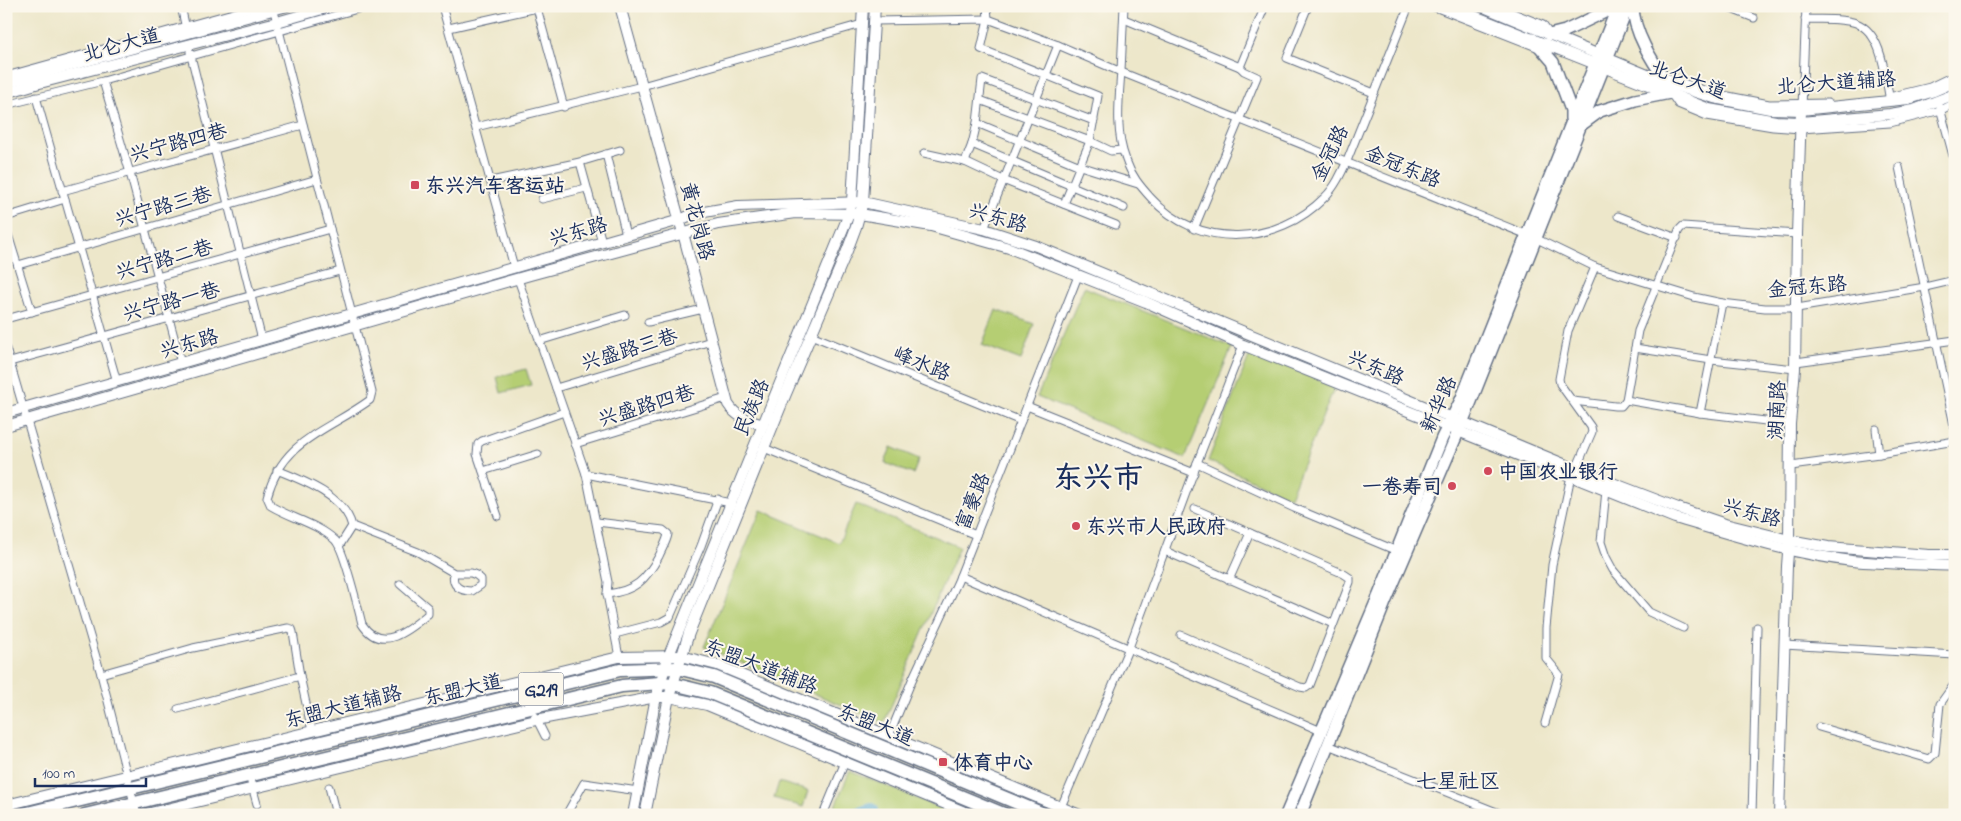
<svg xmlns="http://www.w3.org/2000/svg" width="1961" height="821" font-family="'Indie Flower','LXGW WenKai TC',sans-serif">
<style>
.green{fill:#b5ce73;stroke:#687e68}
.lines{fill:none;stroke-linecap:round;stroke-linejoin:round}
.river{stroke:#53a6ce;stroke-width:14}
.street-casing{stroke:#646f84;stroke-width:9}
.secondary-casing{stroke:#646f84;stroke-width:12}
.primary-casing{stroke:#646f84;stroke-width:14}
.highway-casing{stroke:#646f84;stroke-width:15}
.street{stroke:#fff;stroke-width:7}
.secondary{stroke:#fff;stroke-width:10}
.primary{stroke:#fff;stroke-width:11}
.highway{stroke:#fff;stroke-width:12}
.poi-dot{fill:#d1495b;stroke:#fbf7ec;stroke-width:2}
.labels{text-anchor:middle;stroke-width:4;stroke-linejoin:round;paint-order:stroke}
.shield{fill:#fbf7ec;stroke:#5e6b89;stroke-width:1}
.shield-label{font-size:19px;font-weight:bold;fill:#1b2f5e}
.street-label{font-size:20px;fill:#1b2f5e;stroke:#fbf7ec}
.poi-label{font-size:20px;font-weight:bold;fill:#1b2f5e;stroke:#fbf7ec;text-anchor:start}
.neighbourhood-label{font-size:21px;fill:#1b2f5e;stroke:#fbf7ec}
.town-label{font-size:30px;font-weight:bold;fill:#1b2f5e;stroke:#fbf7ec}
</style>
<rect width="100%" height="100%" fill="#fbf7ec"/>
<filter id="ink" filterUnits="userSpaceOnUse"><feTurbulence type="fractalNoise" baseFrequency=".02" numOctaves="2"/><feDisplacementMap in="SourceGraphic" scale="10" xChannelSelector="R" yChannelSelector="G"/><feConvolveMatrix kernelMatrix="1 2 1 2 8 2 1 2 1" color-interpolation-filters="sRGB"/></filter>
<filter id="wash" filterUnits="userSpaceOnUse"><feTurbulence type="fractalNoise" baseFrequency=".0096" numOctaves="4" result="noise"/><feDisplacementMap in="SourceGraphic" scale="20" xChannelSelector="R" yChannelSelector="G"/><feGaussianBlur stdDeviation="1.12" result="paint"/><feColorMatrix in="noise" values="0 0 0 0 0 0 0 0 0 0 0 0 0 0 0 0 0 1.4 0 .05"/><feComposite in="paint" operator="in"/></filter>
<g filter="url(#wash)">
<rect width="100%" height="100%" fill="#ede7ca"/>
<g class="green">
<polygon points="1084,287 1232,347 1185,458 1037,397"/>
<polygon points="996,310 1034,324 1021,360 982,345"/>
<polygon points="1251,351 1335,386 1290,497 1208,461"/>
<polygon points="526,369 531,385 501,393 497,377"/>
<polygon points="891,447 919,459 913,474 885,463"/>
<polygon points="856,504 959,547 884,723 704,647 761,510 839,543"/>
<polygon points="850,771 957,815 831,815"/>
<polygon points="779,782 808,791 803,807 774,798"/>
</g>
<g class="lines">
<polyline class="river" points="856,815 872,810"/>
</g>
</g>
<g filter="url(#ink)">
<g class="lines">
<defs>
<g id="street">
<polyline points="181,6 186,29"/>
<polyline points="442,6 514,267"/>
<polyline points="543,6 537,8 564,107"/>
<polyline points="987,6 988,19 981,49 1098,96 1090,141 1064,204"/>
<path d="M 1124,6 C 1123,28 1122,49 1121,71 C 1119,100 1115,132 1126,160 C 1131,175 1140,186 1151,198 C 1198,250 1277,246 1325,197 C 1335,187 1341,174 1347,161 L 1409,6"/>
<polyline points="1308,6 1287,58 1374,93"/>
<polyline points="1432,6 1539,48"/>
<polyline points="1496,6 1543,25 1548,32"/>
<polyline points="1724,6 1754,18"/>
<path d="M 273,7 L 372,392 L 370,400 C 326,432 283,439 267,497 L 271,506 C 291,518 318,524 335,540 C 344,549 358,608 362,624 C 381,654 409,630 428,614 L 428,608 L 400,584"/>
<polyline points="1124,19 1240,67 1265,6"/>
<path d="M 1805,19 C 1821,20 1841,18 1856,23 C 1883,33 1885,77 1890,101"/>
<polyline points="875,21 988,19 1058,45 1121,72 1535,238 1595,267 1694,297 1722,303 1765,308 1797,308 1925,287 1955,280"/>
<polyline points="449,28 537,8"/>
<polyline points="190,52 262,340"/>
<polyline points="6,76 258,6"/>
<polyline points="1663,76 1713,93 1769,104 1828,103"/>
<polyline points="103,81 130,173 181,363"/>
<polyline points="1672,95 1678,104 1707,116 1773,127 1801,129 1890,123 1941,110 1955,103"/>
<polyline points="36,97 117,382"/>
<polyline points="1889,97 1930,87 1955,75"/>
<polyline points="980,100 1090,141 1111,151 1122,150"/>
<polyline points="6,105 103,81 368,6"/>
<polyline points="1802,108 1806,6"/>
<polyline points="1940,108 1955,163"/>
<polyline points="977,123 1080,166 1138,184"/>
<polyline points="476,127 642,86 862,24"/>
<polyline points="972,144 1124,208"/>
<polyline points="924,153 965,162 1003,180 1116,225"/>
<polyline points="606,154 626,235"/>
<polyline points="580,162 602,242"/>
<polyline points="965,162 972,144 977,123 982,79 1094,121"/>
<polyline points="1899,167 1955,430"/>
<polyline points="491,181 580,162 620,150"/>
<polyline points="62,191 303,125"/>
<polyline points="542,199 586,188"/>
<polyline points="1618,216 1677,238"/>
<polyline points="6,217 65,199"/>
<polyline points="6,228 32,312"/>
<polyline points="984,229 1058,45"/>
<polyline points="1194,229 1257,77 1244,71 1240,67"/>
<polyline points="18,265 317,179"/>
<polyline points="518,279 586,474 731,503"/>
<polyline points="6,319 330,229"/>
<polyline points="648,322 703,309"/>
<polyline points="811,335 1021,421"/>
<polyline points="539,341 625,315"/>
<polyline points="1635,348 1711,360 1795,369"/>
<polyline points="6,349 101,674 137,815"/>
<polyline points="10,362 340,271"/>
<polyline points="1796,362 1955,340"/>
<polyline points="556,388 711,341"/>
<polyline points="1626,400 1638,331 1679,230 1683,226 1797,234"/>
<polyline points="1573,401 1615,406 1621,406 1626,400 1700,413 1790,424"/>
<polyline points="1027,406 1194,473"/>
<polyline points="1700,413 1722,303"/>
<polyline points="1876,429 1879,454"/>
<polyline points="575,444 726,398"/>
<polyline points="764,448 976,535"/>
<polyline points="1197,463 1294,508 1397,551"/>
<polyline points="1791,466 1879,454 1955,441"/>
<polyline points="1576,469 1592,432 1591,427 1560,384 1559,379 1568,331 1595,267"/>
<path d="M 277,470 C 302,480 345,496 352,526 L 340,545"/>
<polyline points="483,471 538,454"/>
<path d="M 586,474 L 608,582 L 607,594 C 635,591 646,580 659,556 C 662,549 667,541 668,534 L 663,530 L 597,522"/>
<polyline points="1606,490 1601,542 1606,557 1613,570 1649,612 1683,628"/>
<polyline points="498,516 477,454 478,444 482,441 564,412"/>
<path d="M 352,526 L 418,552 L 454,573 L 471,573 L 476,575 L 481,579 L 481,585 L 472,591 C 460,591 451,586 454,573"/>
<polyline points="1165,551 1333,624"/>
<polyline points="960,576 1321,731"/>
<polyline points="1229,580 1250,533"/>
<polyline points="607,594 619,657"/>
<polyline points="615,634 661,622 670,617 701,546 718,499"/>
<polyline points="1181,635 1300,687 1306,688 1310,685 1350,582 1350,578 1344,574 1195,509"/>
<polyline points="1784,645 1955,655"/>
<polyline points="101,674 193,648 288,628 292,629 293,632 300,676"/>
<polyline points="178,709 300,676 312,731"/>
<polyline points="535,716 545,736"/>
<polyline points="1545,723 1559,674 1546,658 1546,628 1552,565 1571,476"/>
<polyline points="1819,727 1929,759 1935,753 1940,704 1955,683"/>
<polyline points="889,736 912,680 958,581 1078,276"/>
<polyline points="1328,745 1504,815"/>
<polyline points="249,775 257,804"/>
<polyline points="329,787 336,815"/>
<polyline points="1061,807 1130,645 1197,463 1243,345"/>
<polyline points="566,815 584,783 638,791"/>
<polyline points="823,815 845,762"/>
<polyline points="1752,815 1757,627"/>
</g>
<g id="secondary">
<path d="M 620,6 L 683,233 L 728,404 C 737,418 748,420 763,425"/>
<polyline points="1449,6 1709,109 1776,121 1801,122 1890,114 1914,110 1955,94"/>
<polyline points="1481,6 1667,83 1714,98 1770,109 1801,110 1909,99 1934,91 1955,82"/>
<polyline points="6,83 287,6"/>
<polyline points="6,93 36,84 277,22 333,6"/>
<polyline points="6,413 680,220 693,214 738,206 863,202 984,229 1036,246 1576,469 1678,508 1725,524 1789,540 1828,547 1929,555 1955,555"/>
<path d="M 6,426 L 530,275 L 718,224 L 796,213 L 860,214 L 931,226 L 1009,248 L 1146,302 L 1243,345 L 1675,518 C 1732,535 1792,554 1852,561 C 1886,564 1921,564 1955,566"/>
<polyline points="6,805 619,657 681,656 717,665 1080,815"/>
<polyline points="142,815 536,720 656,697 669,697 707,705 972,815"/>
<polyline points="633,815 656,697 669,655 849,214 852,202 863,6"/>
<polyline points="645,815 669,697 689,633 785,396 847,251 856,227 863,202 875,6"/>
<polyline points="1779,815 1787,566 1789,540 1790,424 1795,369 1797,234 1801,110"/>
</g>
<g id="primary">
<path d="M 1633,6 C 1633,32 1653,62 1667,83"/>
<polyline points="1549,35 1565,31 1611,9 1613,6"/>
<polyline points="1533,39 1553,62 1571,110 1571,119"/>
<polyline points="1581,125 1600,111 1635,100 1670,93"/>
<polyline points="1286,815 1379,595 1442,438 1461,400 1618,6"/>
<polyline points="1300,815 1386,600 1470,404 1628,6"/>
</g>
<g id="highway">
<polyline points="19,815 620,670 677,668 714,677 1046,815"/>
<polyline points="85,815 622,686 660,683 673,684 710,693 1006,815"/>
</g>
</defs>
<use href="#street" class="street-casing"/>
<use href="#secondary" class="secondary-casing"/>
<use href="#primary" class="primary-casing"/>
<use href="#highway" class="highway-casing"/>
<use href="#street" class="street"/>
<use href="#secondary" class="secondary"/>
<use href="#primary" class="primary"/>
<use href="#highway" class="highway"/>
</g>
</g>
<g class="poi-dot">
<rect x="410" y="180" width="10" height="10" rx="2.5"/>
<circle cx="1488" cy="471" r="5"/>
<circle cx="1452" cy="486" r="5"/>
<circle cx="1076" cy="526" r="5"/>
<rect x="938" y="757" width="10" height="10" rx="2.5"/>
</g>
<g class="labels">
<rect class="shield" x="518.5" y="672.5" width="45" height="33" rx="4"/>
<g class="shield-label">
<text x="541" y="696">G219</text>
</g>
<g class="street-label">
<text transform="translate(121 44) rotate(-15)" y="7">北仑大道</text>
<text transform="translate(1688 79) rotate(19)" y="7">北仑大道</text>
<text transform="translate(1836 82) rotate(-4)" y="7">北仑大道辅路</text>
<text transform="translate(178 142) rotate(-15)" y="7">兴宁路四巷</text>
<text transform="translate(1329 153) rotate(-64)" y="7">金冠路</text>
<text transform="translate(1403 166) rotate(22)" y="7">金冠东路</text>
<text transform="translate(163 206) rotate(-16)" y="7">兴宁路三巷</text>
<text transform="translate(998 217) rotate(16)" y="7">兴东路</text>
<text transform="translate(698 221) rotate(75)" y="7">黄花岗路</text>
<text transform="translate(578 231) rotate(-16)" y="7">兴东路</text>
<text transform="translate(164 259) rotate(-16)" y="7">兴宁路二巷</text>
<text transform="translate(1807 286) rotate(-5)" y="7">金冠东路</text>
<text transform="translate(171 301) rotate(-15)" y="7">兴宁路一巷</text>
<text transform="translate(189 343) rotate(-16)" y="7">兴东路</text>
<text transform="translate(629 349) rotate(-17)" y="7">兴盛路三巷</text>
<text transform="translate(922 363) rotate(22)" y="7">峰水路</text>
<text transform="translate(1376 367) rotate(23)" y="7">兴东路</text>
<text transform="translate(1438 404) rotate(-66)" y="7">新华路</text>
<text transform="translate(646 405) rotate(-17)" y="7">兴盛路四巷</text>
<text transform="translate(751 407) rotate(-67)" y="7">民族路</text>
<text transform="translate(1776 410) rotate(-87)" y="7">湖南路</text>
<text transform="translate(972 501) rotate(-68)" y="7">富豪路</text>
<text transform="translate(1752 512) rotate(15)" y="7">兴东路</text>
<text transform="translate(761 666) rotate(21)" y="7">东盟大道辅路</text>
<text transform="translate(463 689) rotate(-13)" y="7">东盟大道</text>
<text transform="translate(343 706) rotate(-14)" y="7">东盟大道辅路</text>
<text transform="translate(876 724) rotate(22)" y="7">东盟大道</text>
</g>
<g class="poi-label">
<text x="425" y="192">东兴汽车客运站</text>
<text x="1498" y="478">中国农业银行</text>
<text x="1442" y="493" text-anchor="end">一卷寿司</text>
<text x="1086" y="533">东兴市人民政府</text>
<text x="953" y="769">体育中心</text>
</g>
<g class="neighbourhood-label">
<text x="1458" y="788">七星社区</text>
</g>
<g class="town-label">
<text x="1098" y="487">东兴市</text>
</g>
</g>
<rect width="1961" height="821" fill="none" stroke="#fbf7ec" stroke-width="25"/>
<path d="M35 778v8h111v-8" fill="none" stroke="#1b2f5e" stroke-width="2.5"/>
<text x="42" y="778" font-size="15" fill="#1b2f5e" stroke="#fbf7ec" stroke-width="4" paint-order="stroke">100 m</text>
</svg>
